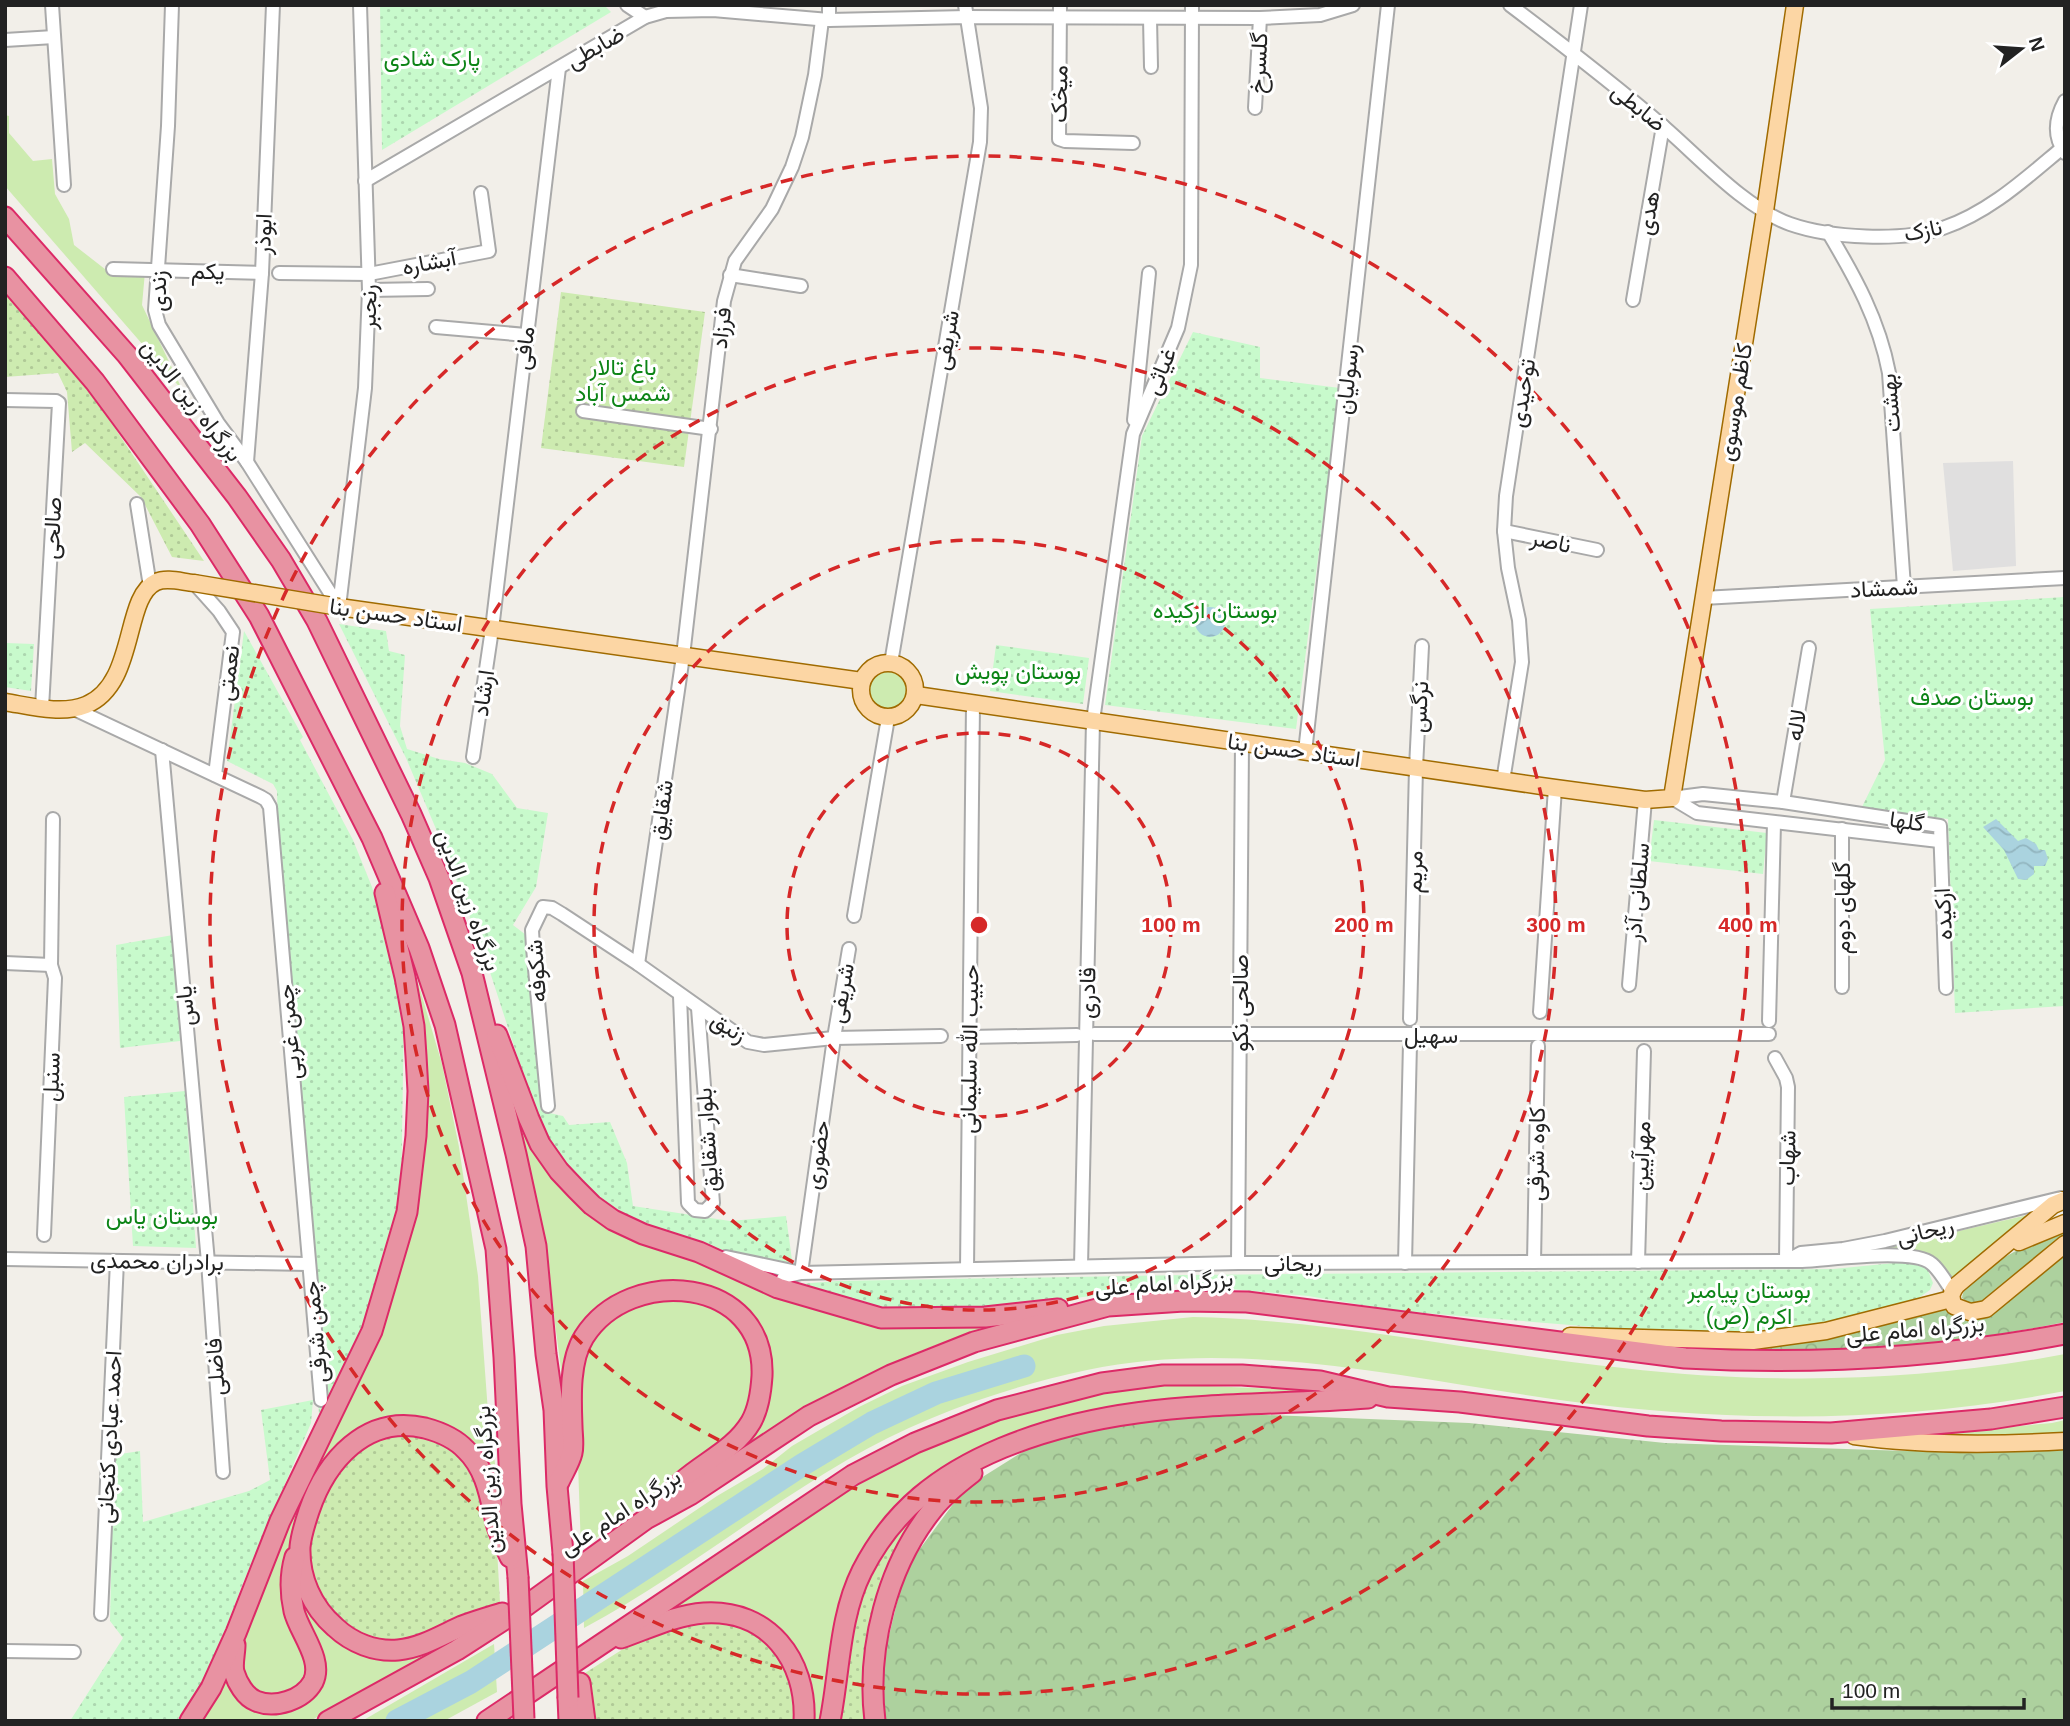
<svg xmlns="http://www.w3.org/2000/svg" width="2070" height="1726" font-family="Arial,Vazirmatn,sans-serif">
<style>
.residential{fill:#e0dfdf}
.grass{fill:#cdebb0}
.forest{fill:url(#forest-crowns)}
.park{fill:url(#park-dots)}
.garden{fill:url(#garden-dots)}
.water{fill:url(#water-waves)}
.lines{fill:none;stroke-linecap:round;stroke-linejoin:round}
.river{stroke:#aad3df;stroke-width:23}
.minor-casing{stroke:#a9a9a9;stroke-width:16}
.major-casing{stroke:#a06b00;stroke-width:19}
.highway-casing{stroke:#dc2a67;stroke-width:23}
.minor{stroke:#fff;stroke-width:12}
.major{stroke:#fcd6a4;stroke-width:16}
.highway{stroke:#e892a2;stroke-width:19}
.major-bridge-casing{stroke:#a06b00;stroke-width:19;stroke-linecap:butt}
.highway-bridge-casing{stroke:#dc2a67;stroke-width:23;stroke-linecap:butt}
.major-bridge{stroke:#fcd6a4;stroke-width:16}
.highway-bridge{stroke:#e892a2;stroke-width:19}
.ring{fill:none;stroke:#d62828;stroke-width:3.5;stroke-dasharray:12 9}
.labels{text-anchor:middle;stroke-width:6;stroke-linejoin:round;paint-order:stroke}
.street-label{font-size:23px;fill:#222;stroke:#fff}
.park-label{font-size:23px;fill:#0c8416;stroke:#fff}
.centre{fill:#d62828;stroke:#fff;stroke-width:3.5}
.ring-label{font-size:21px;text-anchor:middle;font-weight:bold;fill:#d62828;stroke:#fff;stroke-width:6;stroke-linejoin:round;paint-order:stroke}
</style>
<defs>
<pattern id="forest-crowns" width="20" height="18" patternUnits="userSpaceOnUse" patternTransform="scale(1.75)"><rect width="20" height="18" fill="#add19e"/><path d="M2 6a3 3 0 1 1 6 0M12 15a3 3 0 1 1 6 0" fill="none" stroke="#95b388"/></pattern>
<pattern id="park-dots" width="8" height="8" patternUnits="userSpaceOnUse" patternTransform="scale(1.75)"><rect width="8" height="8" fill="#c8facc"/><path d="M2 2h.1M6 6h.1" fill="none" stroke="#acd6af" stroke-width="1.8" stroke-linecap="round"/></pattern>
<pattern id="garden-dots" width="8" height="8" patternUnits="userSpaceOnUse" patternTransform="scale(1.75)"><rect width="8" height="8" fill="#cdebb0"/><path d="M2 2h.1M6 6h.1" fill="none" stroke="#b0c997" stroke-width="1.8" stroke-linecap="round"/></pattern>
<pattern id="water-waves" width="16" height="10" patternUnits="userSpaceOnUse" patternTransform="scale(1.75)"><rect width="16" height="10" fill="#aad3df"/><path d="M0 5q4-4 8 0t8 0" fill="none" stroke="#92b5bf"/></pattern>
</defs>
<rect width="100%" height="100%" fill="#f2efe9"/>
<polygon class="residential" points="2013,461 2016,566 1953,571 1943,463"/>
<g class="grass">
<polygon points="5,115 9,116 9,133 33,161 52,159 55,194 69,219 74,245 110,273 145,272 142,305 183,391 5,186"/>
<circle cx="888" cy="691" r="21"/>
<polygon points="414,969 442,1064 459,1147 478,1276 488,1412 504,1530 452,1640 382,1682 310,1721 198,1721 302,1489 353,1390 426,1071"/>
<path d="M 509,1083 L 523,1126 L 629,1238 L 662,1251 L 698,1261 L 773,1291 L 1039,1314 C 996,1326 952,1338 911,1355 C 830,1390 757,1440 684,1488 L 751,1430 L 759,1328 L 675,1286 L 578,1336 L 567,1453 L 562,1376 L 540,1211 Z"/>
<path d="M 2040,1212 L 1951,1278 C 1929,1250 1912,1249 1877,1250 Z"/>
<polygon points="670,1296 720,1307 750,1338 755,1393 735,1434 702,1461 581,1549 576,1406 588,1342 616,1312"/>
<path d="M 1193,1317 C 1337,1320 1479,1353 1623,1368 C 1769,1385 1920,1382 2065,1354 L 2065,1391 C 1902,1423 1732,1423 1567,1401 C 1412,1380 1243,1337 1087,1370 C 1003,1388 921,1417 847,1460 C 756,1513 676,1579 584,1628 L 583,1581 L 628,1556 L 717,1496 L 763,1469 L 792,1446 L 859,1407 L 902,1386 L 968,1362 L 1057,1335 L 1104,1326 Z"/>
<path d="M 1184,1385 L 1280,1389 L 1358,1395 L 1155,1405 L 964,1458 L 824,1721 L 811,1721 L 648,1623 C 693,1592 739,1562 785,1531 C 818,1509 850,1487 884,1469 C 947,1436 1024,1407 1094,1393 C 1124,1387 1154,1386 1184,1385 Z"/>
<polygon points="2065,1420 2065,1435 1899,1437 2052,1423"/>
<polygon points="494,1644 497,1692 444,1721 362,1721"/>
</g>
<g class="forest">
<path d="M 2065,1226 L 2065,1236 L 2014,1275 L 1981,1305 L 1973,1306 L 1962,1298 C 1964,1272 2043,1237 2065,1226 Z"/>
<path d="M 2065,1249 L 2065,1322 C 1955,1345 1840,1355 1728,1349 C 1696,1348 1664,1344 1632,1341 L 1944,1308 L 1952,1315 L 1969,1319 Z"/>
<polygon points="1242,1414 1469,1423 1665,1443 1906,1451 2065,1450 2065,1721 884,1721 877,1686 905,1569 965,1488 1024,1451 1102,1425"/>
</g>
<g class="park">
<polygon points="380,5 604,5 611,12 382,150"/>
<polygon points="1193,332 1260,347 1260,378 1340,388 1296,729 1105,705 1142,436"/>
<polygon points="2065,597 2065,1006 1955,1013 1948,819 1861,809 1885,760 1870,609"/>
<polygon points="339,624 386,631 389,651 405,655 400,726 407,749 439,759 465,763 492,774 517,808 548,813 536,887 513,925 526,935 545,1112 563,1116 569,1125 610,1122 627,1163 633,1206 730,1221 786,1216 792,1260 787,1263 706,1247 640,1226 607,1206 564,1163 538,1120 489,969 447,855 406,758"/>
<polygon points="244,631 303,737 300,740 353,840 372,887 391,954 404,1012 401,1200 361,1332 319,1415 308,1177 279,870 277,791 273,784 227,761"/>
<polygon points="5,643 34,644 31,691 5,687"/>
<polygon points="996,645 1089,658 1083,704 990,691"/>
<polygon points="1654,820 1767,833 1763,874 1649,861"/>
<polygon points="173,935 180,1041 120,1048 116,945"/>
<polygon points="185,1091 196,1248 133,1246 124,1097"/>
<polygon points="1915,1261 1927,1268 1933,1283 1930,1290 1917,1299 1802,1330 1772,1334 1669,1333 1399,1311 1308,1296 1178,1284 960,1314 906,1315 786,1285 837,1281 1184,1275 1833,1269"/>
<polygon points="313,1400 311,1423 243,1583 206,1681 176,1721 70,1721 123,1638 110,1621 114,1455 140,1451 143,1522 249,1491 270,1480 261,1410"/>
</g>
<g class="garden">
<polygon points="5,288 100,406 204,561 172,557 141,497 85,443 72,452 67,392 58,373 5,377"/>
<polygon points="561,292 705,312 684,467 541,448"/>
<polygon points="409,1432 442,1440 473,1467 497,1549 500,1602 417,1642 393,1645 344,1630 324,1612 306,1551 320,1496 359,1445"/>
<polygon points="934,1492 900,1553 871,1721 836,1721 848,1640 872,1560"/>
<polygon points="729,1620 767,1639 793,1674 799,1721 591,1721 585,1673 639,1639 687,1621"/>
</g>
<g class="water">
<circle cx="1210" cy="622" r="15"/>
<polygon points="1996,819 2018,841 2026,838 2036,844 2039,850 2045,850 2048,859 2045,866 2034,866 2034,874 2026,880 2018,879 2004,850 1983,827"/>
</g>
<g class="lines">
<polyline class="river" points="397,1721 471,1682 802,1465 872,1423 936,1393 1024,1366"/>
<defs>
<g id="minor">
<polyline points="52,5 64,185"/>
<polyline points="172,5 168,126 155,310 159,325 218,423 247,462 339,607"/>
<polyline points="627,5 645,17"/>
<polyline points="1060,5 1059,139 1065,141 1133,143"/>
<path d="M 1510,5 C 1563,45 1615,85 1664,127 C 1701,159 1745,208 1790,224 C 1830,238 1902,242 1943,228 C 1988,213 2025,179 2061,149"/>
<polyline points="1150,18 1151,67"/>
<polyline points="829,20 829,5"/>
<polyline points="5,40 54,37"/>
<polyline points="1255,108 1260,18"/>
<path d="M 2065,153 C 2053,136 2055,119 2065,101"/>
<polyline points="365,181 645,17 666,11 713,10 829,20 967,17 1260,18 1320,15 1353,5"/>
<path d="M 1828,232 C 1855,277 1879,320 1889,373 L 1904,587"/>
<polyline points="113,269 262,273"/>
<polyline points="279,273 369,274 489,251 481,193"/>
<polyline points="730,275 801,286"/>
<polyline points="369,290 428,289"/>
<polyline points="1633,300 1663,126"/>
<polyline points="436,327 526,335"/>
<polyline points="5,400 56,401 59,403 42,708"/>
<polyline points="583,411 711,429"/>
<polyline points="1134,420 1149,273"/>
<polyline points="247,462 262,273 273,5"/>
<polyline points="137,504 150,586"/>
<polyline points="1504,531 1597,550"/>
<polyline points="194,583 219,611 233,632 215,775"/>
<polyline points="1703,598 2065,578"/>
<polyline points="339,607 365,388 369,290 360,5"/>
<polyline points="891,663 980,142 981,108 965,5"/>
<polyline points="72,708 261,797 266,800 270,807 321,1400"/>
<polyline points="162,750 208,1262 223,1472"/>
<polyline points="1305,752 1388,5"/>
<polyline points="473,757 492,629 559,68"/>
<polyline points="1503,781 1522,662 1519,620 1508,568 1504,531 1506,496 1581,5"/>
<polyline points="1672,798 1703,794 1783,802 1940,826 1946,988"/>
<polyline points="1672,798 1697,813 1939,841"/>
<polyline points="1783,802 1809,648"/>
<polyline points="854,916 888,718"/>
<polyline points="5,963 51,965"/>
<polyline points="638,964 683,656 724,301 735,261 772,209 792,167 802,137 815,75 822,20"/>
<polyline points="1629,985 1645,800"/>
<polyline points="1842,987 1842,829"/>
<polyline points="680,996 688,1203 695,1210 705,1211 713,1203 698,1008"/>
<polyline points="1540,1012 1555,788"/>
<polyline points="1410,1019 1416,768 1422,646"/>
<polyline points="1769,1021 1774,823"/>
<polyline points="1094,1034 1769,1034"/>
<polyline points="969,1037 1077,1035"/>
<polyline points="1775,1058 1786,1078 1788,1087 1786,1261"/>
<polyline points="548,1106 533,948 532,930 543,907 552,908 562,914 638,964 748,1042 764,1045 834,1038 941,1036"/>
<polyline points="44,1235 55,978 51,965 53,819"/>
<polyline points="726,1257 797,1272"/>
<polyline points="5,1259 308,1264"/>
<polyline points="1790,1259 1801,1253 1843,1249 1885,1241 2061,1198"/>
<polyline points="1534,1262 1538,1046"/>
<polyline points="1638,1262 1644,1051"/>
<polyline points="1238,1263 1242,743"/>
<polyline points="1405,1263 1410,1043"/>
<polyline points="1081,1266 1093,721 1133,434 1178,328 1191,265 1192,5"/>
<polyline points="967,1269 973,704"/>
<polyline points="801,1273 834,1038 849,949"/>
<path d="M 778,1288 L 784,1277 L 801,1273 L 1238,1263 L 1802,1261 C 1830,1260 1913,1247 1932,1264 C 1940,1271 1946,1282 1952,1291"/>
<polyline points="101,1614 117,1261"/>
<polyline points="5,1651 74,1652"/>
</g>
<g id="major">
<polyline points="339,607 862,681"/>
<circle cx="888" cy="690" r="27"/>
<polyline points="916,695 1555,788 1645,800 1672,798 1765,211 1795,5"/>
<path d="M 5,702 C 30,706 61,715 86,705 C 137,684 123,597 156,582 C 167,577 182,582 194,583"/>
<path d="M 2065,1200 L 2053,1205 L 1957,1285 C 1951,1292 1950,1297 1954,1306 L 1970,1312 L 1986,1309 L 2065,1244"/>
<polyline points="2019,1242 2065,1223"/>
<polyline points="1570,1336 1753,1341 1826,1331 1951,1299"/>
<path d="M 1854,1436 C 1924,1446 1995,1445 2065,1441"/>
</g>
<g id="highway">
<polyline points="5,217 127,355 237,497 281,560 317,621 411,814 439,878 472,973 516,1154 536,1246 546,1354 554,1410 557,1486 563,1553"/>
<polyline points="5,277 95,382 200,524 259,616 372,838 419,948 445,1025 496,1249 504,1357 511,1504 518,1577"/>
<polyline points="497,1035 529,1119 540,1144 559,1171 576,1189 592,1205 613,1220 643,1234 699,1252 778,1288 881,1318 985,1317 1058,1309"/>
<path d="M 559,1482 C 563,1473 570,1462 572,1453 C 574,1445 572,1434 572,1426 C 571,1399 569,1361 584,1337 C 630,1264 766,1277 762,1376 C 761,1392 759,1408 751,1422 C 735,1449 706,1461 683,1481 C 675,1488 668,1496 661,1504"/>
<path d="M 502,1613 C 489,1617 475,1621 462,1626 C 442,1635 421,1648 398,1650 C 375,1652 352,1643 335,1627 C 312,1607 299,1578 300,1547 C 301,1535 305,1523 309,1511 C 326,1461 366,1414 425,1428 C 440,1432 455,1438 466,1450 C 486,1469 490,1497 496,1523 C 499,1534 505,1546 510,1557"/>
<path d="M 621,1638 C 647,1629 676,1615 704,1613 C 768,1609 807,1660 804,1721"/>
<path d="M 235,1645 C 235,1653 232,1664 234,1672 C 237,1682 245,1697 256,1701 C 275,1709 303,1700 313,1682 C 324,1660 299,1632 294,1611 C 290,1593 290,1574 295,1557"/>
<polyline points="580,1683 585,1721"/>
<polyline points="568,1698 569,1721"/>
<polyline points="190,1721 211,1688 236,1633 280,1521 372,1331 407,1212 416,1136 418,1091 416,1056 414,1026 405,977 385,893"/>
<path d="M 328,1721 L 457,1650 L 527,1605 L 646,1519 L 690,1495 L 809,1416 L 891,1375 L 974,1342 L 1108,1306 L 1184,1301 L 1247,1302 L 1685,1358 C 1813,1365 1939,1358 2065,1334"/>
<polyline points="487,1721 853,1475 915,1443 997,1410 1102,1383 1163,1375 1242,1375 1320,1381 1388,1397 1460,1402 1648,1426 1721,1431 1831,1433 1991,1419 2065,1407"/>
<path d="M 830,1721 C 840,1671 839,1617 862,1571 C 893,1510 940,1474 1002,1448 C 1123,1398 1241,1408 1368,1398"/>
<path d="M 875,1721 C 866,1649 887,1566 933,1509 C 944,1495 959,1483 972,1473"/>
</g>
</defs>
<use href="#minor" class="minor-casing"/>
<use href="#major" class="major-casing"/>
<use href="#highway" class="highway-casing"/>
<use href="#minor" class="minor"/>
<use href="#major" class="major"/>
<use href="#highway" class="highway"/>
<defs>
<polyline id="major-bridge" points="194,583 339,607"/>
<g id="highway-bridge">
<polyline points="563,1553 568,1698"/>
<polyline points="518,1577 524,1719"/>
</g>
</defs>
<use href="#major-bridge" class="major-bridge-casing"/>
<use href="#highway-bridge" class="highway-bridge-casing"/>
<use href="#major-bridge" class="major-bridge"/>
<use href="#highway-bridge" class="highway-bridge"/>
</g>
<g class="ring">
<circle cx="979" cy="925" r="192"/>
<circle cx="979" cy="925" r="385"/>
<circle cx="979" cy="925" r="577"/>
<circle cx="979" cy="925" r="769"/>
</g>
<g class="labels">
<g class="street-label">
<text transform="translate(595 47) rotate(-30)" y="8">ضابطی</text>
<text transform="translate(1258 63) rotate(-87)" y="8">گلسرخ</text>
<text transform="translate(1059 94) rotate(-89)" y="8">میخک</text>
<text transform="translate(1639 107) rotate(39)" y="8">ضابطی</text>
<text transform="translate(1648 213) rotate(-80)" y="8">هدی</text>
<text transform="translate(1923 230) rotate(-12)" y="8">نازک</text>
<text transform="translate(263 234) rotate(-88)" y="8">ابوذر</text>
<text transform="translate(429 262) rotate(-11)" y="8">آبشاره</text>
<text transform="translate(208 271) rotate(2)" y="8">یکم</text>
<text transform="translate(158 291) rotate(-90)" y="8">زندی</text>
<text transform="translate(368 307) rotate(-89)" y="8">رنجبر</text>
<text transform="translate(721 328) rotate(-84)" y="8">فرزاد</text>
<text transform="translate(946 340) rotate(-80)" y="8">شریفی</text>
<text transform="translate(524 348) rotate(-83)" y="8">مافی</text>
<text transform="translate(1160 371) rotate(-67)" y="8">غیاثی</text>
<text transform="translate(1347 379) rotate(-84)" y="8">رسولیان</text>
<text transform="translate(1522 393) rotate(-81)" y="8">توحیدی</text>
<text transform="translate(192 400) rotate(52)" y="8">بزرگراه زین الدین</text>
<text transform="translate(1735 402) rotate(-81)" y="8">کاظم موسوی</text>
<text transform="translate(1890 403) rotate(-95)" y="8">بهشت</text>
<text transform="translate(52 528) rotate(-87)" y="8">صالحی</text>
<text transform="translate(1551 541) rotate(12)" y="8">ناصر</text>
<text transform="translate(1884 588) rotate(-3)" y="8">شمشاد</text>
<text transform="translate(396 615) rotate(8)" y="8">استاد حسن بنا</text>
<text transform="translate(228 673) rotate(-83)" y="8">نعمتی</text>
<text transform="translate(483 693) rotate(-82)" y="8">ارشاد</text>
<text transform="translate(1419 707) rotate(-87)" y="8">نرگس</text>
<text transform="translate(1796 725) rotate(-80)" y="8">لاله</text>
<text transform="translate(1294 750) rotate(8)" y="8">استاد حسن بنا</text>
<text transform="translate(661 810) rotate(-82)" y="8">شقایق</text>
<text transform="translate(1907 821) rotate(8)" y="8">گلها</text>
<text transform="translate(1414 872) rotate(-89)" y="8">مریم</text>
<text transform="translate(1637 892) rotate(-85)" y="8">سلطانی آذر</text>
<text transform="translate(469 900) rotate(70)" y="8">بزرگراه زین الدین</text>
<text transform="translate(1842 908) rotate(-90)" y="8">گلهای دوم</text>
<text transform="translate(1943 914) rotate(-93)" y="8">ارکیده</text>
<text transform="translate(536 971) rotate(-94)" y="8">شکوفه</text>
<text transform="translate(841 993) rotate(-80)" y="8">شریفی</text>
<text transform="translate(1087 993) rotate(-89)" y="8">قادری</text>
<text transform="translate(1240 1003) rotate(-90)" y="8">صالحی نکو</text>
<text transform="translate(185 1006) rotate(-95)" y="8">یاس</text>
<text transform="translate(729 1027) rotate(32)" y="8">زنبق</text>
<text transform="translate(289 1032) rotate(-95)" y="8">چمن غربی</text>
<text x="1431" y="1043">سهیل</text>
<text transform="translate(969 1049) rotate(-89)" y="8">حبیب الله سلیمانی</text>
<text transform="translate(51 1077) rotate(-88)" y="8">سنبل</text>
<text transform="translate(707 1140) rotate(-94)" y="8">بلوار شقایق</text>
<text transform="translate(1536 1154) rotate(-89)" y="8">کاوه شرقی</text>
<text transform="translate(817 1155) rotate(-82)" y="8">حضوری</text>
<text transform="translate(1641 1156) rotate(-88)" y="8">مهرآیین</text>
<text transform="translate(1787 1158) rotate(-89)" y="8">شهاب</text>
<text transform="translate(1925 1231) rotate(-14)" y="8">ریحانی</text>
<text transform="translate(157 1261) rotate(1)" y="8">برادران محمدی</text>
<text x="1293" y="1271">ریحانی</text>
<text transform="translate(1164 1283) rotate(-4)" y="8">بزرگراه امام علی</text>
<text transform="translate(1915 1329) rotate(-5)" y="8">بزرگراه امام علی</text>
<text transform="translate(315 1332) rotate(-95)" y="8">چمن شرقی</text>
<text transform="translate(215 1367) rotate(-94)" y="8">فاضلی</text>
<text transform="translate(109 1437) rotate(-87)" y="8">احمد عبادی کنجانی</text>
<text transform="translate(487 1480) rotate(-94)" y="8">بزرگراه زین الدین</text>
<text transform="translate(620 1512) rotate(-33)" y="8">بزرگراه امام علی</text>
</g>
<g class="park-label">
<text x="432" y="66">پارک شادی</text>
<text x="623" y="375">باغ تالار<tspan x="623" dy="26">شمس آباد</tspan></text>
<text x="1215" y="618">بوستان ارکیده</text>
<text x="1018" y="679">بوستان پویش</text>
<text x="1972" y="705">بوستان صدف</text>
<text x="162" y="1224">بوستان یاس</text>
<text x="1749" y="1298">بوستان پیامبر<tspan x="1749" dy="26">اکرم (ص)</tspan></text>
</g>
</g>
<circle cx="979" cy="925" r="10" class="centre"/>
<g class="ring-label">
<text x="1171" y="932">100 m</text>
<text x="1364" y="932">200 m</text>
<text x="1556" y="932">300 m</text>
<text x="1748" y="932">400 m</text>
</g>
<rect width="2070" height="1726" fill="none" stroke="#222222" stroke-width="14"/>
<g transform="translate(2021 49) rotate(73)" stroke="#ffffff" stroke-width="5" paint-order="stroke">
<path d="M0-5L12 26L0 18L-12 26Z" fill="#222222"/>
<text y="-10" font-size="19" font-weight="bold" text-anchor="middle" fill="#222222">N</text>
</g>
<path d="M1832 1698v10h192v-10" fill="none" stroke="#222222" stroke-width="3.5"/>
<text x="1842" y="1698" font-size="21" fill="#222222" stroke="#ffffff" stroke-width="5" paint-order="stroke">100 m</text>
</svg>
